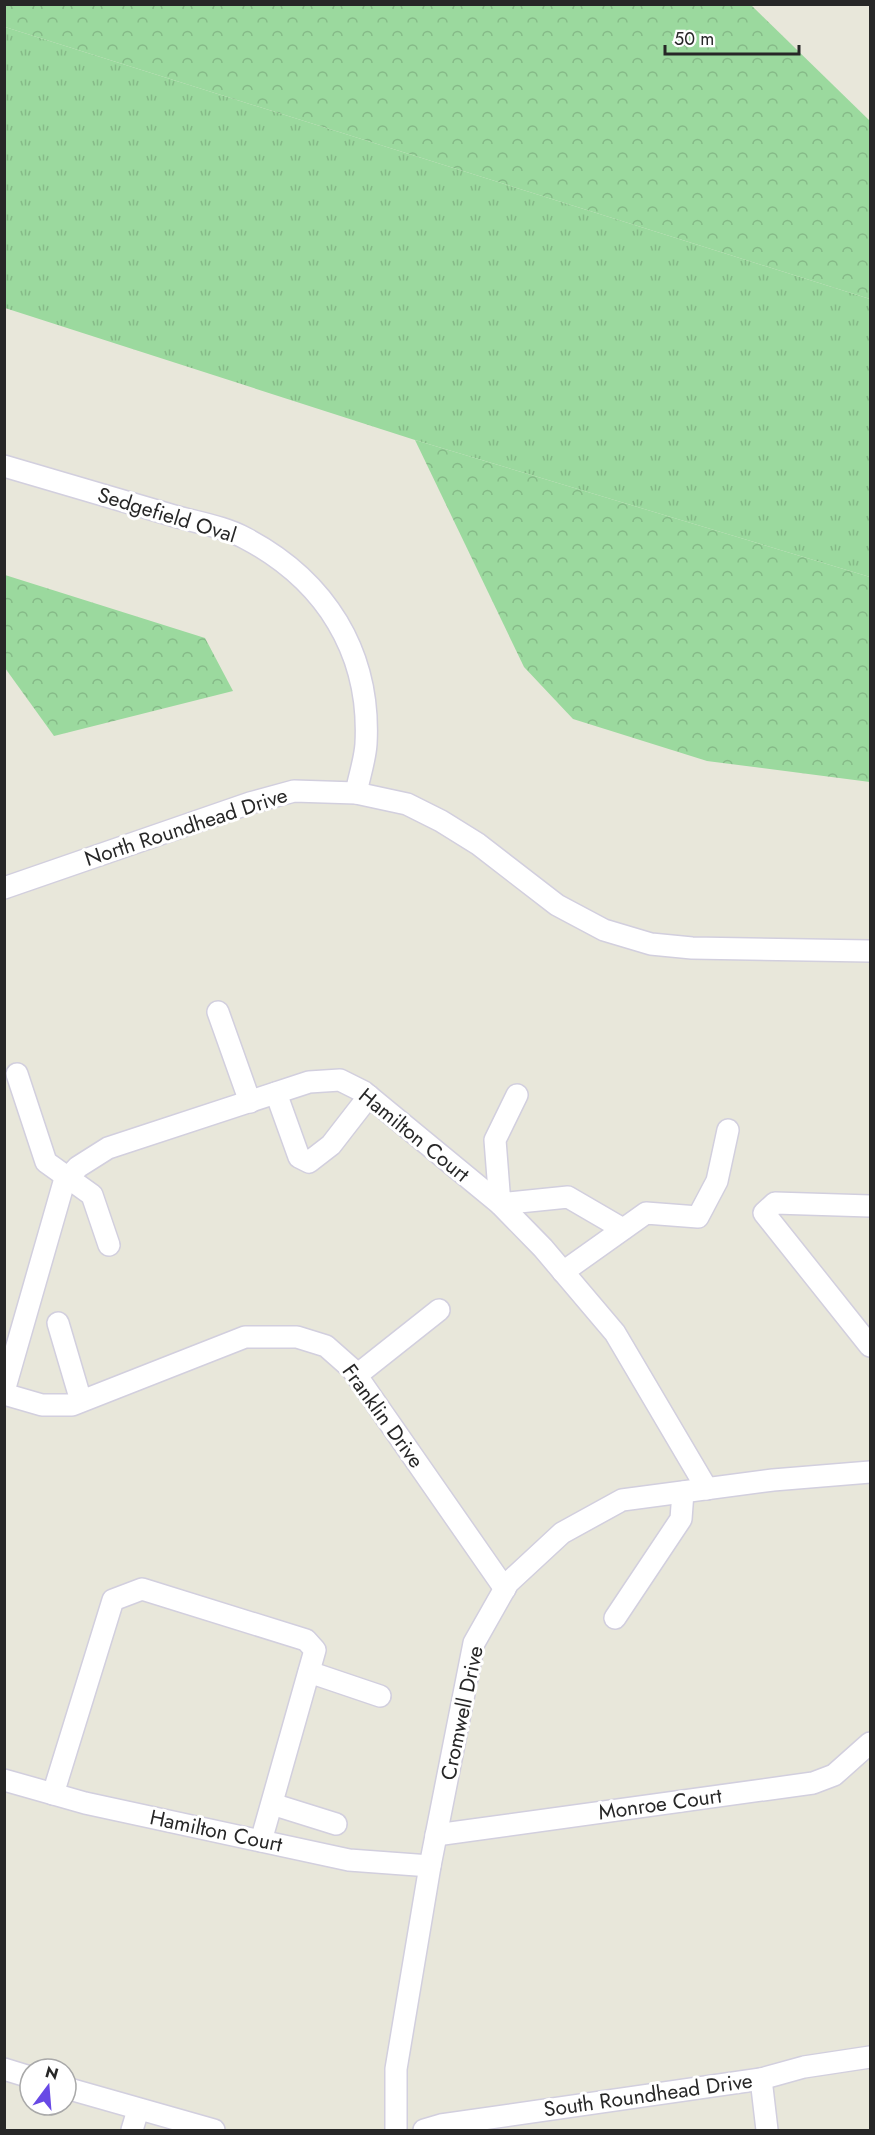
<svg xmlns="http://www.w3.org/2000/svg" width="875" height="2135" font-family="Jost,sans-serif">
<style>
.grass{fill:url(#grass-tufts)}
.forest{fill:url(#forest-crowns)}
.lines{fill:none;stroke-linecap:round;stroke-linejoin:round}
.minor-casing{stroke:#d2cfde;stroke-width:24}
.minor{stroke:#fff;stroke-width:21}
.labels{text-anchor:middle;stroke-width:6;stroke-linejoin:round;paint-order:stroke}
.street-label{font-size:21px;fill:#272727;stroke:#fff}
</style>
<defs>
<pattern id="grass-tufts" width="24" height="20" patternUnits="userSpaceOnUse" patternTransform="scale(1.5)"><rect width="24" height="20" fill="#9bd99e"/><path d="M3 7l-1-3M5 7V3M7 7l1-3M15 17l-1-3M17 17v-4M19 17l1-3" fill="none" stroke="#86ba88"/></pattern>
<pattern id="forest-crowns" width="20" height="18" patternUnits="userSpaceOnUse" patternTransform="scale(1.5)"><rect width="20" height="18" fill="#9bd99e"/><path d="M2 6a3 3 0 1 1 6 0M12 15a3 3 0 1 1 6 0" fill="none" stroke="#86ba88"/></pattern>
</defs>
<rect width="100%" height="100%" fill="#e8e7da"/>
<polygon class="grass" points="5,27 870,299 870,577 415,440 5,308"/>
<g class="forest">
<polygon points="5,4 751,5 870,121 870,299 5,27"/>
<polygon points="415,440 870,577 870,782 707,761 573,719 524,667"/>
<polygon points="5,575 205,638 233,691 54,736 5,668"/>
</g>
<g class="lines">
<defs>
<g id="minor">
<path d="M 4,466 C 60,482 115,499 171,515 C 194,522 223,526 245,538 C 325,580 371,652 366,744 C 365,760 359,777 356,793"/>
<polyline points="4,888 250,803 294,791 356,793 407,804 441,821 478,844 557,905 604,930 651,944 692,948 870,951"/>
<polyline points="218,1012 250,1102"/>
<polyline points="17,1074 46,1162 92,1195 109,1245"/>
<polyline points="276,1093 299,1157 309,1162 331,1145 369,1096"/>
<polyline points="517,1095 495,1140 500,1204 568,1197 623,1229"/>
<polyline points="870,1206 775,1203 764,1213 870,1346"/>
<polyline points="563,1272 646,1213 698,1217 717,1181 728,1130"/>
<polyline points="58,1323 81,1401"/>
<polyline points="357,1375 439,1310"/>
<polyline points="4,1391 64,1182 78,1167 108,1148 309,1082 340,1080 364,1092 500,1204 543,1248 615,1333 707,1489"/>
<polyline points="4,1394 42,1405 72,1405 245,1337 297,1337 326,1346 352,1369 505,1589"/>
<polyline points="615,1618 681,1519 683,1492"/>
<polyline points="309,1672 380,1696"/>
<polyline points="4,1780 85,1803 349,1860 430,1866"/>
<polyline points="53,1794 113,1600 142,1589 306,1640 315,1650 261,1841"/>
<polyline points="272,1804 336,1824"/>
<polyline points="436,1835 813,1783 834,1775 870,1743"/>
<polyline points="4,2069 30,2077"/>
<polyline points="761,2079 767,2130"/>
<polyline points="66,2088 214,2130"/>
<polyline points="132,2130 138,2110"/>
<polyline points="396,2130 396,2069 430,1866 474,1643 508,1583 562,1533 622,1500 773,1480 870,1472"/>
<polyline points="424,2130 441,2125 761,2079 804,2067 870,2057"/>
</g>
</defs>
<use href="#minor" class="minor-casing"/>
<use href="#minor" class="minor"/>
</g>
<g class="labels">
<g class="street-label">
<text transform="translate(167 515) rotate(17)" y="7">Sedgefield Oval</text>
<text transform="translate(186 827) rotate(-18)" y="7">North Roundhead Drive</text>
<text transform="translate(414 1135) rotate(39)" y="7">Hamilton Court</text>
<text transform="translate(383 1416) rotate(54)" y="7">Franklin Drive</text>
<text transform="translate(462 1713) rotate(-78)" y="7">Cromwell Drive</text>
<text transform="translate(660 1804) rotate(-8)" y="7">Monroe Court</text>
<text transform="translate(216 1831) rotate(12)" y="7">Hamilton Court</text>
<text transform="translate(648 2095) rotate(-8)" y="7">South Roundhead Drive</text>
</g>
</g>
<rect width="875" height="2135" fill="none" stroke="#272727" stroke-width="12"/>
<g transform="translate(48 2087) rotate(16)"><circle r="28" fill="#ffffff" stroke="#a9a9a9" stroke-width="1.5"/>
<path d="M0-4.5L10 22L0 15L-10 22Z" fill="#6849e5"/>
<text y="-9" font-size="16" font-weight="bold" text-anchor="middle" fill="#272727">N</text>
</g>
<path d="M665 45v9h134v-9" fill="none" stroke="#272727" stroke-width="3"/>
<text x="674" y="45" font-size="18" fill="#272727" stroke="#ffffff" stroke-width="4.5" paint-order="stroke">50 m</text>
</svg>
